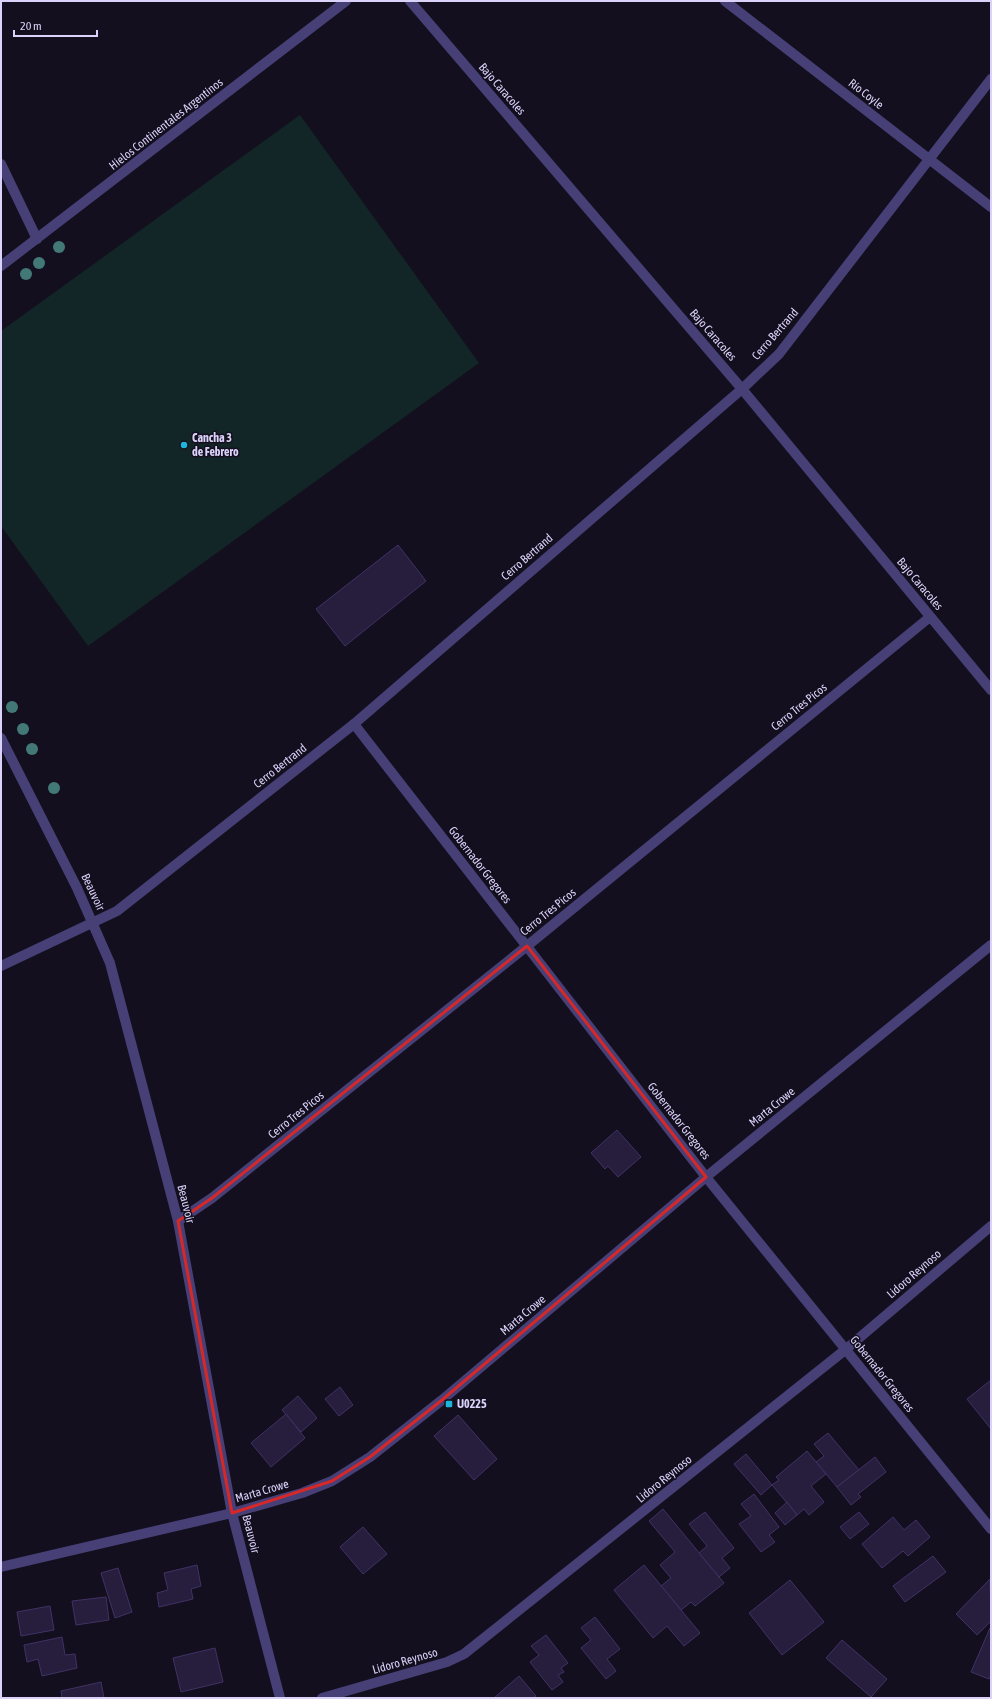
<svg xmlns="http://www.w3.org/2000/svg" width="992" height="1699" font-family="'Asap Condensed',sans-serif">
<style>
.green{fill:#132627}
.building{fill:#271d3d;stroke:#413266}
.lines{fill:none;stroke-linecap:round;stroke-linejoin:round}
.minor{stroke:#474077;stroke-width:10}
.tree{fill:#427977}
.marked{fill:none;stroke:#d62828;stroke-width:3;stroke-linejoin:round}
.poi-dot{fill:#1db6da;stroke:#130f1e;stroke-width:1.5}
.labels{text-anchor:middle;stroke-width:3;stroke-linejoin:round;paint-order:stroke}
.street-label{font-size:12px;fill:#dad2f9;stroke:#130f1e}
.poi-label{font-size:12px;font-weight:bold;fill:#dad2f9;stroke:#130f1e;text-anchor:start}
</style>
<rect width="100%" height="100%" fill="#130f1e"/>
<polygon class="green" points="300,115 479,363 88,646 1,526 1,331"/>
<g class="building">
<polygon points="398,545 426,581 345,646 316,609"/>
<polygon points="617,1130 641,1157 618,1177 608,1166 605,1169 591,1153"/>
<polygon points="991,1380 991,1429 967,1399"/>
<polygon points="340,1387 353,1405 339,1416 325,1399"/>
<polygon points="298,1396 317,1418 301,1432 282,1410"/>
<polygon points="286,1414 305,1438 271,1467 251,1443"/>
<polygon points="458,1415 497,1459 474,1480 434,1436"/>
<polygon points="828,1433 859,1470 837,1487 816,1462 824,1456 814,1444"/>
<polygon points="807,1451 826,1474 811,1486 824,1502 809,1515 804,1509 797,1515 772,1485 779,1480 776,1477"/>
<polygon points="746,1454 772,1485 761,1495 734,1464"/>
<polygon points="875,1457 886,1472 858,1494 861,1497 851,1505 837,1487"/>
<polygon points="754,1494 779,1527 769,1535 775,1542 761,1552 739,1524 751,1516 741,1504"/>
<polygon points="787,1502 797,1515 785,1525 775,1513"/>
<polygon points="663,1509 724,1583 695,1606 691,1602 681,1610 661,1586 671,1578 660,1565 675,1552 649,1521"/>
<polygon points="705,1512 734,1548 722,1558 730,1568 719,1577 699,1553 707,1546 689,1524"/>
<polygon points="859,1512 869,1524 850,1539 840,1527"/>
<polygon points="893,1517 904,1530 916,1520 930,1537 908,1556 903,1551 882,1568 862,1544"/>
<polygon points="363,1527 387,1554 363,1574 340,1547"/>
<polygon points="933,1556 946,1572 905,1602 893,1586"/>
<polygon points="197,1565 201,1586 191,1589 193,1599 159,1607 157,1593 168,1590 164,1573"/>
<polygon points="644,1565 700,1633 684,1646 667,1626 653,1638 614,1590"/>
<polygon points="118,1568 132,1612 115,1618 101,1573"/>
<polygon points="990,1579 991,1621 977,1635 956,1614"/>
<polygon points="790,1580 824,1622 782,1655 749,1613"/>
<polygon points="106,1597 109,1620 76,1625 72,1601"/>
<polygon points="50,1606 54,1630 21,1636 17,1612"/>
<polygon points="595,1617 620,1649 607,1659 616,1671 606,1679 581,1648 591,1640 581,1628"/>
<polygon points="990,1628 991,1628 991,1675 989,1679 971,1672"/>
<polygon points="546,1635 568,1663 561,1668 564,1672 558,1675 563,1682 552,1690 530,1662 539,1655 531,1646"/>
<polygon points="62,1637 65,1655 75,1654 77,1668 42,1676 38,1659 27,1662 24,1645"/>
<polygon points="842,1640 887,1679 871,1697 826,1658"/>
<polygon points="215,1648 223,1682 181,1692 173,1658"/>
<polygon points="519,1676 536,1696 533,1698 494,1698"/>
<polygon points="101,1682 104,1698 62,1698 61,1691"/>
</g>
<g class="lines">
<g class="minor">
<polyline points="410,1 742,389 991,690"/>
<polyline points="725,1 991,207"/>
<polyline points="1,164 37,239"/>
<polyline points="1,266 346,1"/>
<polyline points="354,724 706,1177 991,1529"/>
<polyline points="1,738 77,888 110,963 178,1221 232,1513 280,1698"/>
<polyline points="1,966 117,911 354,724 742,389 779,354 991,79"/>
<polyline points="178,1221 212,1198 527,946 930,617"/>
<polyline points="1,1567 232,1513 302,1493 332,1481 370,1457 442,1400 706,1177 991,945"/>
<polyline points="322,1698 447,1662 464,1654 845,1350 991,1226"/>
</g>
</g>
<g class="tree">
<circle cx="59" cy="247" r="6"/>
<circle cx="39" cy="263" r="6"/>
<circle cx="26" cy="274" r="6"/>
<circle cx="12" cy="707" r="6"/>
<circle cx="23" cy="729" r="6"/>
<circle cx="32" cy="749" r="6"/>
<circle cx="54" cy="788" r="6"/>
</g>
<path class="marked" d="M 527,946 L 706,1177 L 442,1400 L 370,1457 L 332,1481 L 232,1513 L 178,1221 L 212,1198 Z"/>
<g class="poi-dot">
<circle cx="184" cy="445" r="4"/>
<rect x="445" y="1400" width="8" height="8" rx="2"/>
</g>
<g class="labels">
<g class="street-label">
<text transform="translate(502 89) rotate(49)" y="4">Bajo Caracoles</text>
<text transform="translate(866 94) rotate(38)" y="4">Río Coyle</text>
<text transform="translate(166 124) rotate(-38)" y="4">Hielos Continentales Argentinos</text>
<text transform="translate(775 334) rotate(-49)" y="4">Cerro Bertrand</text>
<text transform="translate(713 335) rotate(49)" y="4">Bajo Caracoles</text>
<text transform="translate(527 557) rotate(-41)" y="4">Cerro Bertrand</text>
<text transform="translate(920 584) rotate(50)" y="4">Bajo Caracoles</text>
<text transform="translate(799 707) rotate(-39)" y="4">Cerro Tres Picos</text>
<text transform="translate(280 766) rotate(-38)" y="4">Cerro Bertrand</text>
<text transform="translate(480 865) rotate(52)" y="4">Gobernador Gregores</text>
<text transform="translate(93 892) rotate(65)" y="4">Beauvoir</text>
<text transform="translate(548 912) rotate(-39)" y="4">Cerro Tres Picos</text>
<text transform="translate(772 1107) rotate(-39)" y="4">Marta Crowe</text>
<text transform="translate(296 1115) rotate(-39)" y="4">Cerro Tres Picos</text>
<text transform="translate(679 1121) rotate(52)" y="4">Gobernador Gregores</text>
<text transform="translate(186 1204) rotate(76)" y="4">Beauvoir</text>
<text transform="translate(914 1274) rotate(-41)" y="4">Lidoro Reynoso</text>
<text transform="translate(523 1315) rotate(-40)" y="4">Marta Crowe</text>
<text transform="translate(882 1374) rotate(51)" y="4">Gobernador Gregores</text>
<text transform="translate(664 1479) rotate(-39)" y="4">Lidoro Reynoso</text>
<text transform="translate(262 1491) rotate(-16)" y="4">Marta Crowe</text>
<text transform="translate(251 1534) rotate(76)" y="4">Beauvoir</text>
<text transform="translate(405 1661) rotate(-16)" y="4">Lidoro Reynoso</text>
</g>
<g class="poi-label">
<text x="192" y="442">Cancha 3<tspan x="192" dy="14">de Febrero</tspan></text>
<text x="457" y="1408">U0225</text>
</g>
</g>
<rect width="992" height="1699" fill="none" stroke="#dad2f9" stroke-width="4"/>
<path d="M14 30v6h83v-6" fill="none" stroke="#dad2f9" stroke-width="2"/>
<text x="20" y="30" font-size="12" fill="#dad2f9" stroke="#130f1e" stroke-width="3" paint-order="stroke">20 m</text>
</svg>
